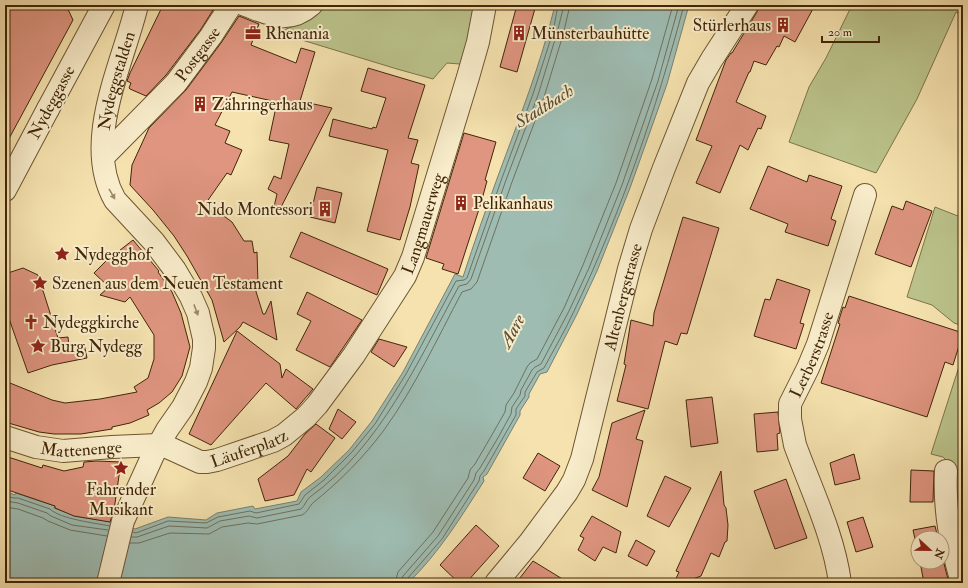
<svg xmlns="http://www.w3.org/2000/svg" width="968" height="588" font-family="'IM FELL Double Pica',serif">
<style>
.green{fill:#bbc38b;stroke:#7e744a}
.water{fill:#9ebcb2;stroke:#79806e}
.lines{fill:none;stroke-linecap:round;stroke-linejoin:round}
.shore{stroke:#70715e;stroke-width:1}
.building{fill:#df9580;stroke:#412609}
.minor-casing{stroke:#6e5532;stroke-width:24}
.tertiary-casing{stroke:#6e5532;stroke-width:24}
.minor{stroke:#f8ecca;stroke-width:22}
.tertiary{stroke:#f8ecca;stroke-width:22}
.oneway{fill:#9c896a}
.labels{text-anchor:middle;stroke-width:4;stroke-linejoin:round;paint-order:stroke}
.poi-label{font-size:17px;fill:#412609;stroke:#f8ecca;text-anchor:start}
.street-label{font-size:17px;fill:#412609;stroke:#f8ecca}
.water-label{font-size:18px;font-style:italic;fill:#584c33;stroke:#f8ecca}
</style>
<rect width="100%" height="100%" fill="#f5e2ae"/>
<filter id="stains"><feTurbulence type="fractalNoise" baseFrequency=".005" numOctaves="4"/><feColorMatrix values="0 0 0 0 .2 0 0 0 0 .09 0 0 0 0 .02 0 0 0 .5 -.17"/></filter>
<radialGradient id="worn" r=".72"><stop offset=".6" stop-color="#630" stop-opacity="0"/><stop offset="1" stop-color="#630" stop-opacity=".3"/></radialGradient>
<g class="green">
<path d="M 326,5 L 478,5 L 462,62 L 460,64 L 447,63 L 433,79 L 397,69 L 279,33 C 287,27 295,27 303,23 C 313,20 320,12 326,5 Z"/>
<polygon points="852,5 963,5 963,16 956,12 917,99 876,173 789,142 809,87 826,58"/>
<polygon points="935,207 963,218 963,326 954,323 932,305 907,297"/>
<polygon points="963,354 963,560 960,550 954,468 943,457 931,454"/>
</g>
<path class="water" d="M 555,5 L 689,5 L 667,84 L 630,188 L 597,271 L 577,314 L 547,372 L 540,374 L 529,394 L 529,397 L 520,411 L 520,415 L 487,474 L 483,477 L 484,481 C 461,517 439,553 408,583 L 5,583 L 5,491 L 15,495 L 16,493 L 55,506 L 54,508 L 74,515 L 74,516 L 112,522 L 135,529 L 168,517 L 206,520 L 217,513 L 253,506 L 255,509 L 297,501 L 301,492 L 321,477 L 349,450 L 372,421 L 403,372 L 455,274 L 463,277 C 474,243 486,209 498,176 C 519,119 541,64 555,5 Z"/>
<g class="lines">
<g class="shore">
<path d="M 5,496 L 14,498 L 18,498 L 50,509 C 60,519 95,523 110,526"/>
<polyline points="5,501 18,503 47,513 51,516 72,525 108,530"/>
<polyline points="5,507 18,509 43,518 48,521 70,530 107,536"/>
<polyline points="133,532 136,533 168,521 206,523 218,517 250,511 256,513 299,504 305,495 324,480 352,452 375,424 406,374 456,281 464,280 467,278 502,178 533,94 553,32 558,5"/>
<path d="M 131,537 L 137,537 L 169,526 L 207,528 L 220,521 L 249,516 L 257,518 L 301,509 C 305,506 306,500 310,497 C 381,446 418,361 459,286 L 467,284 L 471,279 L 506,180 L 538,95 L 557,33 L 564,5"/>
<path d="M 130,543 L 139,543 L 170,533 L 209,534 L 222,527 L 248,523 L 257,524 L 302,515 C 308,512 309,506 314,502 C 340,481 364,457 384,430 C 415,387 437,339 462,292 L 471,289 L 477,282 L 512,182 L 544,97 L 563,35 L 570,5"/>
<polyline points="395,583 398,572 433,532 468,478 470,470 475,464 493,433 505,412 506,405 514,393 527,367 530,363 537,359 564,308 583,265 616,183 652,79 673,5"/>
<polyline points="401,583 403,576 438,536 474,480 476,473 480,468 499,436 511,414 512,407 520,395 521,390 532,370 535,367 541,364 569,311 589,268 622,185 658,81 679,5"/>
<path d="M 406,583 L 407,579 L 442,539 L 479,481 L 480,476 L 484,471 L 516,415 L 516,409 L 525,396 L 525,392 L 537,372 L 544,368 C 554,349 565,331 574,311 C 621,213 656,110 684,5"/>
</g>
</g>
<g class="building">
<polygon points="5,5 66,5 73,20 5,146"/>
<polygon points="163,5 196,5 213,10 201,29 166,75 146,96 130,89 129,88 131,83 127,81 130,73"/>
<polygon points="517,5 536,5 517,72 500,67"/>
<polygon points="759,5 815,5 795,42 784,36 779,47 777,46 766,65 754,61 750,72 749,72 736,102 766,116 761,129 758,128 748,150 740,145 720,193 696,183 712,146 696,140 726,60 731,53 732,53 757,12"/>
<polygon points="239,16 259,24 251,45 296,63 301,48 315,52 300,101 332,108 278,213 273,211 277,194 268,189 274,176 281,179 289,144 269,140 277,102 232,92 215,125 230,131 225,143 242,150 231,175 227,173 206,203 232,222 244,241 252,241 254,253 257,252 258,284 254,285 263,314 265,314 271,301 277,340 243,322 240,327 224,342 212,300 187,256 174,236 153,210 130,185 132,165 149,128 186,90 221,43"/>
<polygon points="368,68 425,85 408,138 418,140 411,163 419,165 410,207 400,240 367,231 388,150 329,136 333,119 372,129 373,127 376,128 386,98 361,91"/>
<polygon points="464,133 496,142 485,180 487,181 481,203 458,274 442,269 444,264 426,258"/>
<polygon points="768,166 807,182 809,175 842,186 831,219 836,221 828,246 785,232 788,224 750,209"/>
<polygon points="317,187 342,193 335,223 310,217"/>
<polygon points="906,201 932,211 911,267 875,254 892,206 903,210"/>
<polygon points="683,217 719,228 687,334 681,333 677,345 665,341 648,409 617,401 626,365 624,364 631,320 653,326 654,313"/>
<polygon points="301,232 388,269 377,295 290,257"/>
<polygon points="133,240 159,271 158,272 172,292 181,313 190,347 182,376 172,392 159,403 147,410 149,415 130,423 112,427 112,429 81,434 54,434 39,432 5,422 5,381 52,400 65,403 100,399 137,392 134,387 148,378 154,359 154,335 130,297 125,302 100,295 109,287 94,273 106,261"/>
<polygon points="23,268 38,275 58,338 68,337 69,347 84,344 87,358 52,365 28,373 5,307 5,274"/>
<polygon points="777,279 810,290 800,323 804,324 796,349 754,336 765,299 770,300"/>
<polygon points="307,292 362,320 330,367 296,350 311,321 297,314"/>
<polygon points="849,296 963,333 953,365 945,362 927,417 821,383 840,324 838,323 843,307 845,308"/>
<polygon points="237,331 280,364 282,378 286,369 313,389 296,409 266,383 211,445 189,434"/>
<polygon points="379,339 407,347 394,367 371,352"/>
<polygon points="712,397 718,443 691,447 686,400"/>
<polygon points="338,409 356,422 342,439 329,429"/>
<polygon points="645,410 636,439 643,441 627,507 592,490 599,477 612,423"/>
<polygon points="778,412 780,433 777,434 778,450 757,452 754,414"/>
<polygon points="316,424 335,438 311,472 307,469 294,495 265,501 258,479 288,456 305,434"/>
<polygon points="538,453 560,466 545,491 523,478"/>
<polygon points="854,454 860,479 835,485 830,463"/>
<polygon points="5,456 42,468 43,465 64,471 83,467 84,462 97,461 121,462 114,510 110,522 74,516 55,508 55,506 5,489"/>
<polygon points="911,470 934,471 933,502 910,502"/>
<polygon points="721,471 724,505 726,508 728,525 727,541 725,542 719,557 711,553 701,576 682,583 674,583 679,572 676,571"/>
<polygon points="665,476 691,488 669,527 647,516"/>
<polygon points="786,479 807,538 775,549 754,491"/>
<polygon points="592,516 621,532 616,553 603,547 595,561 578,550 584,538 580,536"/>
<polygon points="863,517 873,547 856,552 847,522"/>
<polygon points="476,525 499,546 466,583 459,583 440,565"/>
<polygon points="935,526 938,538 918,538 918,553 913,530"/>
<polygon points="636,540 655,551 647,566 628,556"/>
<polygon points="942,556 949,583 924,583 920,562 942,562"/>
<polygon points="533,561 569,583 516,583"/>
</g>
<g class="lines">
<defs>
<g id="minor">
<polyline points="48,109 104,5"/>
<path id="s1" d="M 103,157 L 176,83 L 211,36 L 231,5"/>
<path id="s2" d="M 5,437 L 36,447 L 63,451 L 112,447 L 158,445 L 165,446 L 200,462 L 207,462 L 217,460 L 273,441 L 284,435 L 306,417 L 317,405 L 354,355 L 405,276 L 413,257 L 468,77 L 478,42 L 485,5"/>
<path d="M 946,471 C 944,512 951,544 962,583"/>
<path id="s3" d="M 108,583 L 123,521 L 153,455 L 167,430 L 183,407 L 196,382 L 201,368 L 204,348 L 204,339 L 198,313 L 191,297 L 175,270 L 154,242 L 115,200 C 82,142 123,64 137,5"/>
<path id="s4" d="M 496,583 L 530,542 L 567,492 L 574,480 L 582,459 L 629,269 L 641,229 L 664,168 L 698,83 L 712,59 L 747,5"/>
<path id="s5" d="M 840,583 C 834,536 811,489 795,445 L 790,419 L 790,404 L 808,368 L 818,344 L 865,195"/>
</g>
<g id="tertiary">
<path d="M 245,5 C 270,14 288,25 311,5"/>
<polyline points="5,190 48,109"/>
</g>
</defs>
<use href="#minor" class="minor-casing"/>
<use href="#tertiary" class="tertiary-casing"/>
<use href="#minor" class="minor"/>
<use href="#tertiary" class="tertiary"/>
</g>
<defs><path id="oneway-solid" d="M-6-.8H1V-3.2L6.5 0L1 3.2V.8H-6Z"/></defs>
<g class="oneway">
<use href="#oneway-solid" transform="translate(112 194) rotate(60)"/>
<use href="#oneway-solid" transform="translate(196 310) rotate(70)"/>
</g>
<defs>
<symbol id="building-bare" viewBox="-9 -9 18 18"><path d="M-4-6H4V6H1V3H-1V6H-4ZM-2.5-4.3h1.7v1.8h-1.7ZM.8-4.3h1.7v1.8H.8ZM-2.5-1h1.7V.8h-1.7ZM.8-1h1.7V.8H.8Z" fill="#8f2418" stroke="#f8ecca" stroke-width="2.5" paint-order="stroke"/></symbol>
<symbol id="office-bare" viewBox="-9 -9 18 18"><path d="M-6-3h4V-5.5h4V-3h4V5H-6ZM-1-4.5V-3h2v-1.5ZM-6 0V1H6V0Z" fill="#8f2418" stroke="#f8ecca" stroke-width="2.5" paint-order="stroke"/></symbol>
<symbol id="sight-bare" viewBox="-9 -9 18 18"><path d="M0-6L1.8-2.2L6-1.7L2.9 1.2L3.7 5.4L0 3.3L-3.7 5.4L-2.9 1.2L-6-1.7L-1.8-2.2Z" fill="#8f2418" stroke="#f8ecca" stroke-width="2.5" paint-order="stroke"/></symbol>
<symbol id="church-bare" viewBox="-9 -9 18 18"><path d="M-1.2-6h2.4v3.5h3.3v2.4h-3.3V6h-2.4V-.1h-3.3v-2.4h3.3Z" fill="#8f2418" stroke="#f8ecca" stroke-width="2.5" paint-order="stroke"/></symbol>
</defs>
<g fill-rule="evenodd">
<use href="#building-bare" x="772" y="14" width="22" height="22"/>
<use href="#office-bare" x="242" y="22" width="22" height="22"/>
<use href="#building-bare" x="508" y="22" width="22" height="22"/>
<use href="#building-bare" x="189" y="93" width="22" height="22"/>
<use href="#building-bare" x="450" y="192" width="22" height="22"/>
<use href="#building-bare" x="314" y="198" width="22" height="22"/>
<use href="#sight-bare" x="51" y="243" width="22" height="22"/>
<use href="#sight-bare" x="29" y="272" width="22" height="22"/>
<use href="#church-bare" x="20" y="311" width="22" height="22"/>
<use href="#sight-bare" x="27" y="335" width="22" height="22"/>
<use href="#sight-bare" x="110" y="457" width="22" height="22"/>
</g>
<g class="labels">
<g class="poi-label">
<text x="771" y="31" text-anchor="end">Stürlerhaus</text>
<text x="265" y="39">Rhenania</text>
<text x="531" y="39">Münsterbauhütte</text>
<text x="212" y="110">Zähringerhaus</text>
<text x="473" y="209">Pelikanhaus</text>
<text x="313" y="215" text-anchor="end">Nido Montessori</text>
<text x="74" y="260">Nydegghof</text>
<text x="52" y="289">Szenen aus dem Neuen Testament</text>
<text x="43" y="328">Nydeggkirche</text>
<text x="50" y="352">Burg Nydegg</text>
<text x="121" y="495" text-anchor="middle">Fahrender<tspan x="121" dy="20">Musikant</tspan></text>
</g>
<g class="street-label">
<text dy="6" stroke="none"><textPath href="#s1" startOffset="140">Postgasse</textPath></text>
<text dy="6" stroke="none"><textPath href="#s3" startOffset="556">Nydeggstalden</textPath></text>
<text transform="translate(51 102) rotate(-62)" y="6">Nydeggasse</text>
<text dy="6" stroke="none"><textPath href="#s2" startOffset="546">Langmauerweg</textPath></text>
<text dy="6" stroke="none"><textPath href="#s4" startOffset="319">Altenbergstrasse</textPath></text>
<text dy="6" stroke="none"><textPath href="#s5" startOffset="241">Lerberstrasse</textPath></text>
<text dy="6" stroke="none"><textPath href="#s2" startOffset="252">Läuferplatz</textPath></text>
<text dy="6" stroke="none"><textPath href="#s2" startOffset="78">Mattenenge</textPath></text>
</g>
<g class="water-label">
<text transform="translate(544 106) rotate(-32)" y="6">Stadtbach</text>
<text transform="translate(512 331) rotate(-62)" y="6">Aare</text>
</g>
</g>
<rect width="968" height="588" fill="none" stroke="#f5e2ae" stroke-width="20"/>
<rect x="6" y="6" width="956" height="576" fill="none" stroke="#412609" stroke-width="2"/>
<rect x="10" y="10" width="948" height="568" fill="none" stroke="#412609"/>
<g transform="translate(930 550) rotate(112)"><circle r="19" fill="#f8ecca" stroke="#af9d7d"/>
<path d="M0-3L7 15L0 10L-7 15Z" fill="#8f2418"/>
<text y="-6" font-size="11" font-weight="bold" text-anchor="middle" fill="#412609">N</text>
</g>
<path d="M822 36v6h57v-6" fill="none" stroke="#412609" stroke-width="2"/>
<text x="828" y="36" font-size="12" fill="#412609" stroke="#f8ecca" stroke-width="3" paint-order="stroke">20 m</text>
<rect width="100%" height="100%" filter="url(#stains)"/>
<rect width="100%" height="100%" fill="url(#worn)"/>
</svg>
